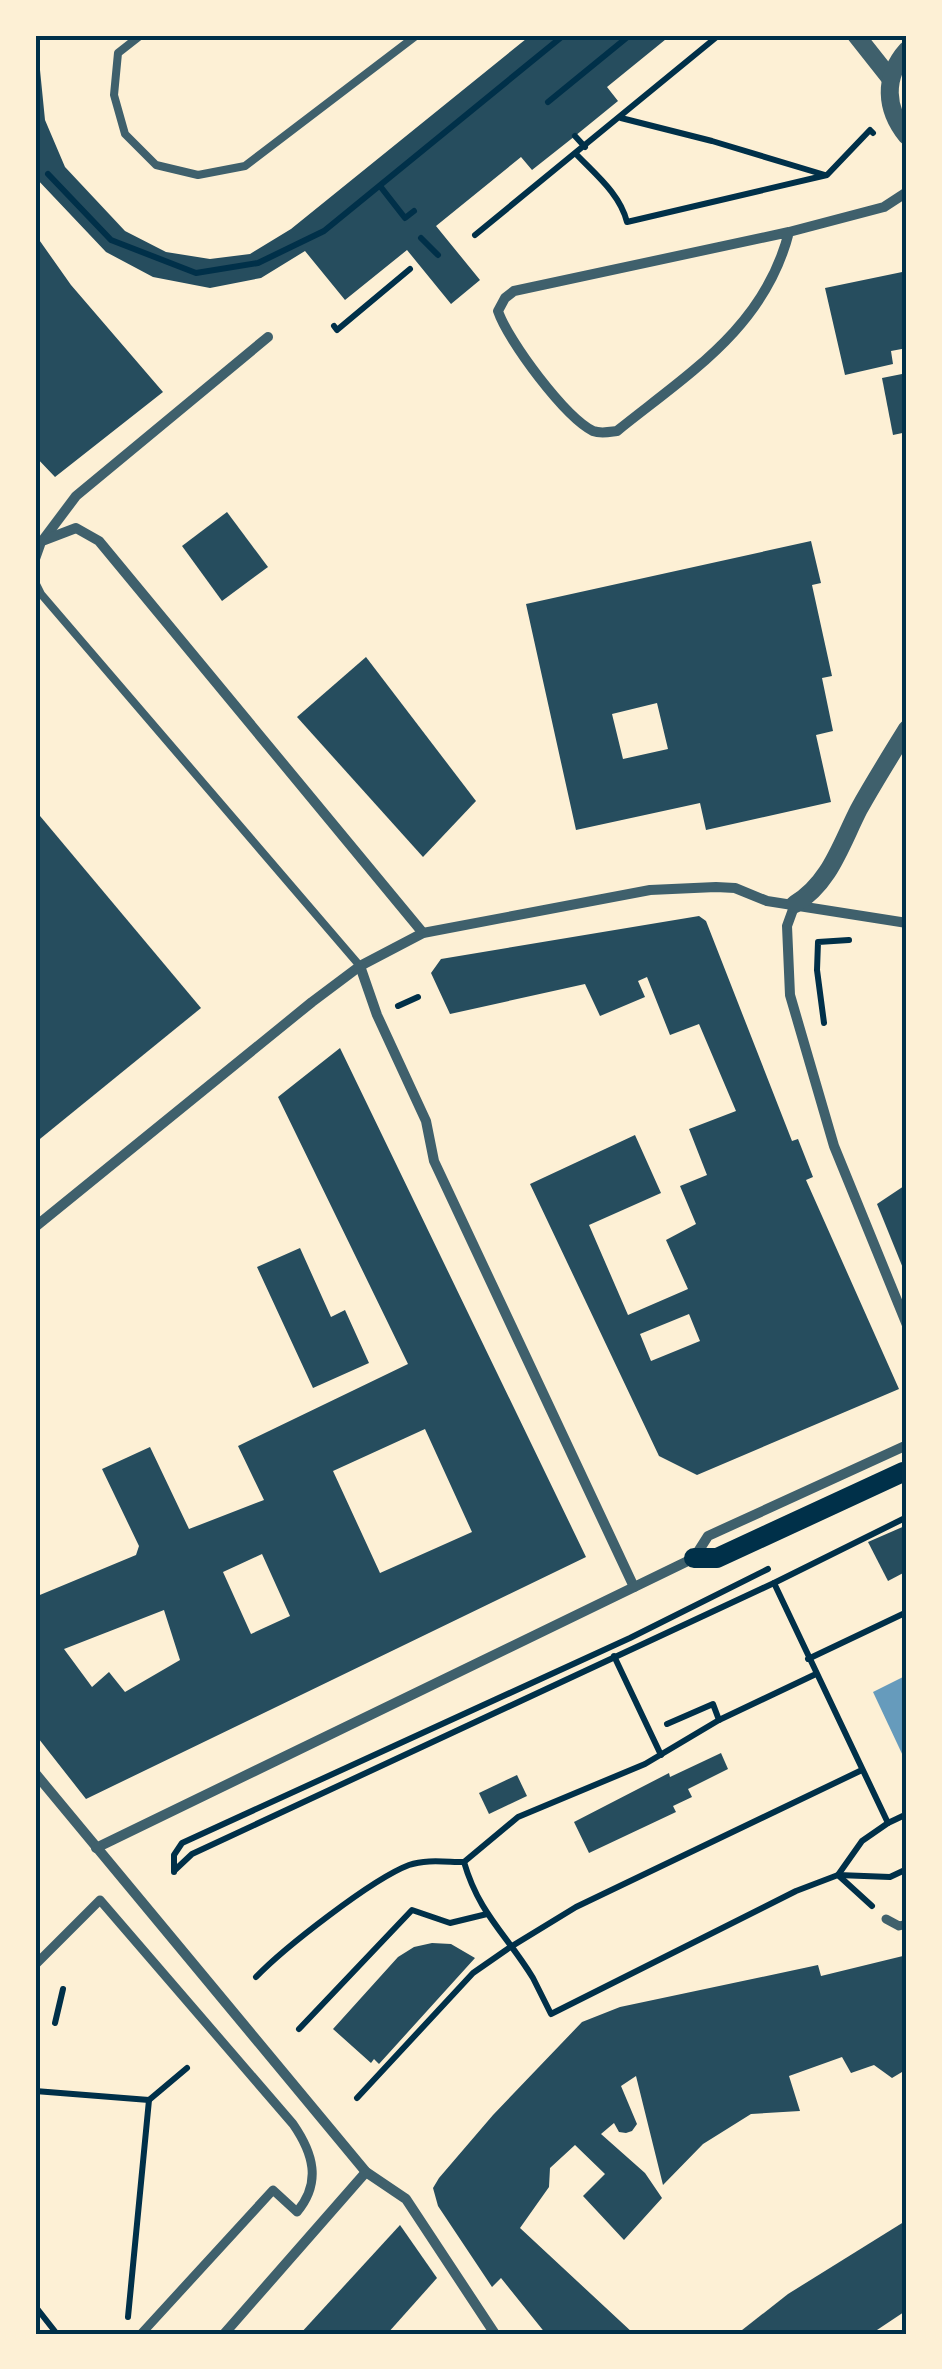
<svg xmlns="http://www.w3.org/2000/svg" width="942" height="2369" font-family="Helvetica,sans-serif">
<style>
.water{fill:#669bbc}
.building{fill:#264d5e;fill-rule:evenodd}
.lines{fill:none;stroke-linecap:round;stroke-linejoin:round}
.path{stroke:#003049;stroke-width:6}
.service{stroke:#3f606c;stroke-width:8}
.pedestrian{stroke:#3f606c;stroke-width:9}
.minor{stroke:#3f606c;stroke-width:10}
.tertiary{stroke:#3f606c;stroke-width:18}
.secondary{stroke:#003049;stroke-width:20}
.neatline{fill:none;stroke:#003049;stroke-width:4}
</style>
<rect width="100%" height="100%" fill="#fdf0d5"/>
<polygon class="water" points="907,1675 907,1757 904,1758 873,1692"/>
<g class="building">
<polygon points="531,35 671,35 607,87 618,101 575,136 532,170 521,157 436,226 480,280 451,304 407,250 345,300 305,251 261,278 210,288 153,277 106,252 35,177 35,60 39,60 45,120 65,167 125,231 166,252 210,259 250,254 291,229"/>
<polygon points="35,234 71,285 163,392 55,477 35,456"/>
<polygon points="907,271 907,348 891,351 893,364 845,375 825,288"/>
<polygon points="907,373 907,432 893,435 882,378"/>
<polygon points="227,512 268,567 222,601 182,546"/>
<path d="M 811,541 L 821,583 L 812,585 L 832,676 L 822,678 L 833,731 L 816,735 L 831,802 L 706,830 L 700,803 L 576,830 L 526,604 ZM 657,703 L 668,749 L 623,759 L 612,714 Z"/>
<polygon points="366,657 476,801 423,857 297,717"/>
<polygon points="35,810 201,1008 35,1143"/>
<path d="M 699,916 L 706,921 L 792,1141 L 798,1139 L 813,1177 L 806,1180 L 899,1389 L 697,1475 L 659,1456 L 530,1184 L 635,1135 L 661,1193 L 589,1225 L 628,1315 L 688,1289 L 666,1240 L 696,1224 L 680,1186 L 707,1175 L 689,1129 L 736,1111 L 699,1024 L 670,1035 L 647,977 L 638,981 L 645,997 L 600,1016 L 585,984 L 450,1014 L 431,973 L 441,959 ZM 689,1314 L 700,1341 L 651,1361 L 640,1334 Z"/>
<path d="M 340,1048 L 586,1557 L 86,1799 L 35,1734 L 35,1597 L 136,1555 L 139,1546 L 102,1469 L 150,1447 L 189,1529 L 264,1500 L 238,1446 L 408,1364 L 278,1097 ZM 425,1429 L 472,1532 L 380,1573 L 333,1471 ZM 262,1554 L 290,1616 L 251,1634 L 223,1572 ZM 164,1610 L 180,1660 L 125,1692 L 109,1672 L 92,1687 L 64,1649 Z"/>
<polygon points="907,1184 907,1278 877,1204"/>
<polygon points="300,1248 331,1317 345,1310 369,1363 313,1388 257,1267"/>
<polygon points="907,1525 907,1571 888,1581 868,1542"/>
<polygon points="721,1753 728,1769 688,1789 692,1797 673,1806 676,1812 589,1853 574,1822 669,1773 670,1777"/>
<polygon points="517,1775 527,1796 489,1814 479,1793"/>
<polygon points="432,1943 451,1944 475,1958 379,2064 374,2059 371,2063 333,2029 398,1957 414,1947"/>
<polygon points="907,1955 907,2069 892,2078 874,2065 851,2073 842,2057 789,2076 800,2111 751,2114 703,2144 663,2185 636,2076 621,2086 637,2124 632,2131 626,2133 619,2132 614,2123 601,2134 645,2173 662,2198 624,2240 583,2196 605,2174 575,2145 550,2168 549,2187 520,2228 634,2334 546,2334 501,2278 492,2287 438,2206 433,2188 439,2178 493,2115 582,2022 620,2007 818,1965 821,1976"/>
<polygon points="907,2220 907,2310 871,2334 737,2334 788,2294"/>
<polygon points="400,2225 437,2278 387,2334 300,2334"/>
</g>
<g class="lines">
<g class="path">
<polyline points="548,102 630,35"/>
<polyline points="621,118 712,141 825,175"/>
<polyline points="575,136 585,147"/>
<path d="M 576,154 C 596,175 620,194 627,222 L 827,175 L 870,130 L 873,133"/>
<polyline points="48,174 111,240 196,273 258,263 324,231 564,35"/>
<polyline points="380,186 405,218 414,211"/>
<polyline points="475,235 719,35"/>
<polyline points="421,238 438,255"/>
<polyline points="334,326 337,330 410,269"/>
<polyline points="398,1006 418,997"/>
<polyline points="824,1023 817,970 818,942 849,940"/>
<polyline points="774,1583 888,1823 907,1814"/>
<polyline points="614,1656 661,1755"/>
<polyline points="808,1659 907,1612"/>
<polyline points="667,1724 713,1704 719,1720"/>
<path d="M 464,1862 C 479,1914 507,1935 533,1978 C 539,1990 545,2002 551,2014 L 796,1891 L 838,1875 L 890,1877 L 907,1869"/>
<polyline points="175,1870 192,1854 774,1583 907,1517"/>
<polyline points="174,1872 174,1855 182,1843 630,1638 768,1569"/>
<polyline points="872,1906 838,1875 862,1841 888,1823"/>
<path d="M 256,1977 C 284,1948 372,1879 409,1865 C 426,1859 446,1862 464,1862 L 518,1817 L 645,1764 L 719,1720 L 816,1674"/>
<polyline points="55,2023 63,1989"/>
<polyline points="299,2029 412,1910 450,1923 487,1914"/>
<polyline points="35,2091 149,2100 187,2068"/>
<polyline points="357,2098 473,1973 509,1948 576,1907 862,1770"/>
<polyline points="35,2306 57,2334"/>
<polyline points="128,2317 149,2100"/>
</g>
<g class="service">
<polyline points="141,35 118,53 114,95 125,134 156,165 198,175 245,166 417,35"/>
<polyline points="35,562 41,545"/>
<polyline points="35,582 41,594 360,966"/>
</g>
<g class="pedestrian">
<polyline points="886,1919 899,1926 907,1924"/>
<path d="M 35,1965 L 100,1900 L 293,2124 C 313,2153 322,2182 297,2212 L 273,2190 L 141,2334"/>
</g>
<g class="minor">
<path d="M 789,232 C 765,327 689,373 617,431 C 609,432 601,434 593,431 C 565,417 508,341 498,311 L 505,298 L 514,291 L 789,232 L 884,207 L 907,192"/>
<polyline points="43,540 76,496 268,337"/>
<polyline points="35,548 42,541 76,528 99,541 423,933"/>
<polyline points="795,904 787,926 790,995 834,1146 907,1325"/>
<polyline points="360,966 377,1015 426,1121 434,1161 634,1587"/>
<polyline points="35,1227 312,1002 360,966 423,933 650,890 716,887 735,888 767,901 907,923"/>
<polyline points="35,1773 366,2172 406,2199 495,2334"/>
<polyline points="96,1848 694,1558 708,1536 907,1445"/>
<polyline points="224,2334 366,2172"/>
</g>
<g class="tertiary">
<polyline points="856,35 890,78"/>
<path d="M 907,50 C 883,77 885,109 907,136"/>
<path d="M 795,904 C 830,883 841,844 859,809 C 874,782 891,755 907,729"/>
</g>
<polyline class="secondary" points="694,1558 717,1558 903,1472"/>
</g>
<rect width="942" height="2369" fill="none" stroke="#fdf0d5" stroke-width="75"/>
<rect x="38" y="38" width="866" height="2294" class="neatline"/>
</svg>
